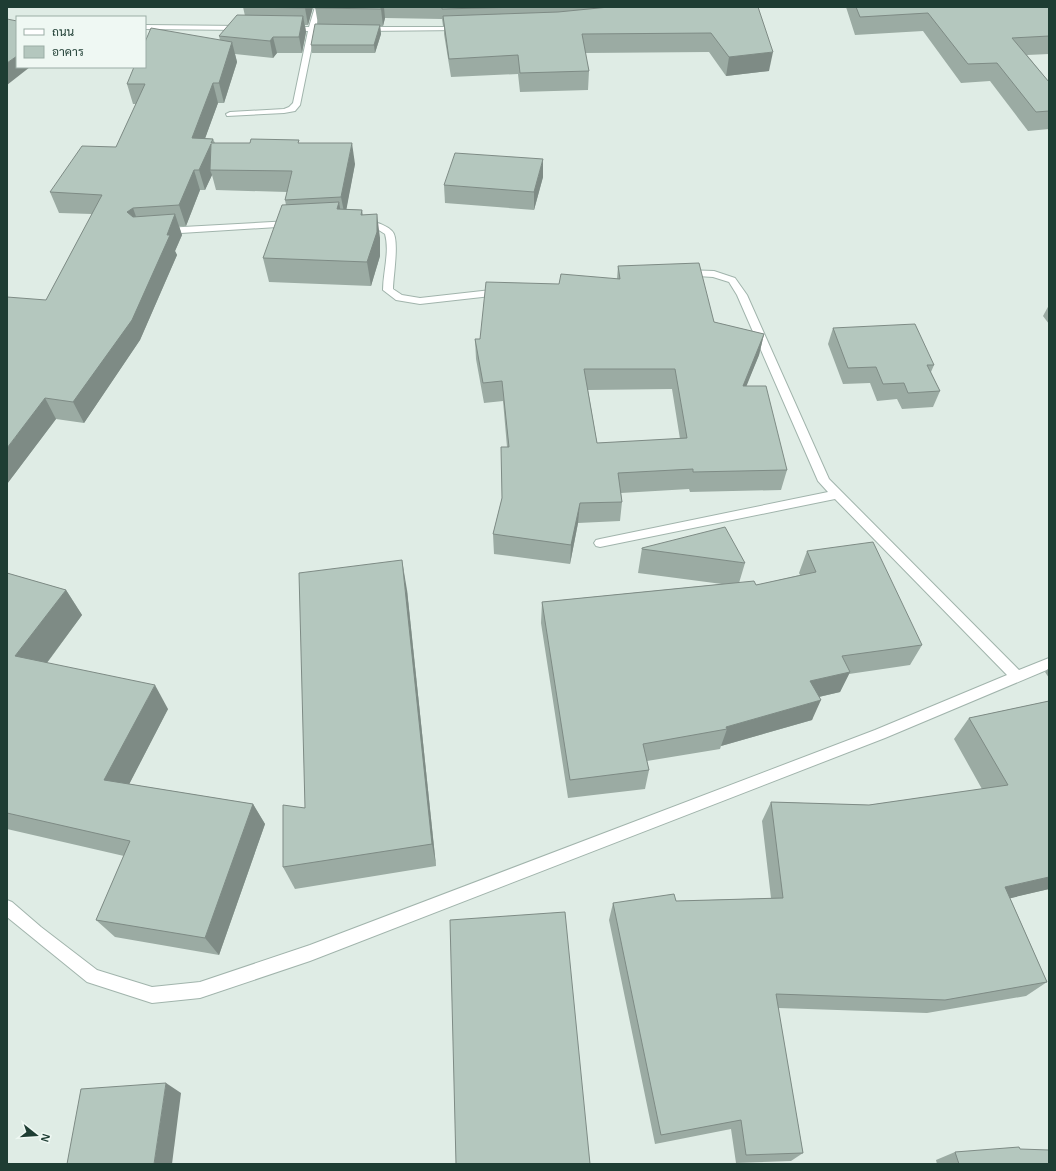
<svg xmlns="http://www.w3.org/2000/svg" width="1056" height="1171" font-family="Helvetica,Sarabun,sans-serif">
<style>
.lines{fill:none;stroke-linecap:round;stroke-linejoin:round}
.street-casing{stroke:#a1b4ac;stroke-width:2}
.street{fill:#fff;fill-rule:evenodd}
.wall{fill:#9baba3;fill-rule:evenodd}
.shaded-wall{fill:#7e8b85}
.building{fill:#b4c7be;stroke:#7e8b85;fill-rule:evenodd}
</style>
<rect width="100%" height="100%" fill="#dfece5"/>
<g class="lines">
<defs>
<g id="street">
<polygon points="315,7 321,7 316,27 330,27 333,29 330,31 315,31 300,105 295,111 284,113 227,116 226,114 230,112 284,109 289,107 293,103 308,31 290,31 287,29 290,27 309,27"/>
<polygon points="145,25 242,26 245,28 242,30 145,29"/>
<polygon points="460,27 463,29 462,30 364,31 361,29 364,27"/>
<path d="M 363,219 C 373,222 384,223 392,231 C 400,238 393,277 393,289 L 402,295 L 420,298 L 500,289 L 505,292 L 500,295 L 420,304 L 396,300 L 383,290 C 383,272 390,252 385,234 L 374,227 L 360,224 L 359,222 L 360,220 Z"/>
<polygon points="290,221 294,224 293,226 165,234 161,231 165,228"/>
<polygon points="685,270 714,271 735,278 747,295 829,479 1019,670 1049,658 1049,669 885,738 310,961 200,998 152,1003 87,982 7,917 7,900 12,902 41,927 97,970 152,987 200,982 310,945 875,730 1007,675 835,499 600,547 596,546 594,543 596,540 600,539 828,492 818,481 737,295 729,282 713,277 682,275 680,273"/>
</g>
</defs>
<use href="#street" class="street-casing"/>
<use href="#street" class="street"/>
</g>
<g class="wall">
<polygon points="243,7 313,7 308,25 305,25 306,32 302,53 277,53 273,58 235,54 237,62 224,103 218,103 205,138 213,139 215,143 299,143 355,164 346,209 362,210 363,215 380,238 380,256 371,286 269,282 263,258 286,205 285,200 287,192 216,190 212,175 205,190 200,190 186,226 179,226 182,235 175,251 177,255 140,340 84,423 56,419 7,484 46,300 92,214 59,213 50,192 116,147 136,104 133,104 127,84 220,40 219,36 245,16"/>
<polygon points="315,7 758,7 769,71 726,76 709,52 585,53 589,71 588,90 520,92 518,74 451,77 444,34 444,26 443,26 442,19 385,18 383,26 380,26 381,34 375,53 312,53 311,45 318,24"/>
<polygon points="846,7 1049,7 1049,54 1027,55 1049,82 1049,129 1028,131 990,81 961,83 923,31 855,35"/>
<polygon points="543,177 534,210 445,203 444,185"/>
<path d="M 618,266 L 714,322 L 764,334 L 759,355 L 746,386 L 787,470 L 781,490 L 690,492 L 689,489 L 621,493 L 622,502 L 620,521 L 578,523 L 570,564 L 494,554 L 493,534 L 502,498 L 507,447 L 503,401 L 484,403 L 476,359 L 475,339 L 480,339 L 559,284 L 617,279 ZM 672,389 L 680,439 L 597,443 L 588,390 Z"/>
<polygon points="1049,305 1049,324 1043,316"/>
<polygon points="833,328 934,365 931,372 940,391 933,407 902,409 897,399 877,401 870,383 843,384 828,344"/>
<polygon points="642,548 745,563 739,583 756,585 800,575 799,573 807,551 922,645 910,665 849,674 840,692 819,697 812,720 721,746 720,749 647,761 649,770 645,789 568,798 541,623 542,602 722,584 638,573"/>
<polygon points="7,573 66,590 82,615 47,663 168,709 129,784 253,804 265,824 219,955 115,937 96,920 124,856 7,829"/>
<polygon points="407,590 436,866 295,889 283,867 305,808"/>
<polygon points="1049,668 1049,678 1045,672"/>
<polygon points="1049,701 1049,889 1010,898 1047,982 1026,996 927,1013 778,1008 803,1153 791,1161 736,1163 731,1129 655,1144 609,920 613,903 771,898 762,821 771,802 869,805 982,789 954,739 969,718"/>
<polygon points="1020,1149 1049,1164 937,1164 936,1160 955,1152"/>
</g>
<g class="shaded-wall">
<polygon points="305,7 313,7 308,25 305,8"/>
<polygon points="381,7 384,7 385,18 383,26 381,9"/>
<polygon points="303,16 306,32 302,53 299,37"/>
<polygon points="380,25 381,34 375,53 374,45"/>
<polygon points="273,37 277,53 273,58 270,41"/>
<polygon points="232,42 237,62 224,103 219,83"/>
<polygon points="773,52 769,71 726,76 729,57"/>
<polygon points="17,56 17,67 30,67 7,85 7,63"/>
<polygon points="213,83 218,103 198,158 192,138"/>
<polygon points="352,143 355,164 345,217 341,197"/>
<polygon points="211,144 210,170 212,175 205,190 199,170"/>
<polygon points="543,159 543,177 534,210 534,192"/>
<polygon points="194,170 200,190 186,226 179,205"/>
<polygon points="339,202 343,226 337,209"/>
<polygon points="133,208 140,228 127,212"/>
<polygon points="175,214 182,235 175,251 177,255 140,340 84,423 73,402 167,235"/>
<polygon points="377,214 380,238 380,256 371,286 367,262"/>
<polygon points="764,334 759,355 738,407 743,386"/>
<polygon points="45,398 56,419 7,484 7,448"/>
<polygon points="580,503 578,523 570,564 571,545"/>
<polygon points="402,560 407,590 436,866 432,844"/>
<polygon points="66,590 82,615 34,680 15,656"/>
<polygon points="850,672 840,692 801,701 810,681"/>
<polygon points="155,685 168,709 120,802 104,780"/>
<polygon points="821,700 812,720 721,746 727,729 726,727"/>
<polygon points="253,804 265,824 219,955 205,938"/>
<polygon points="1049,877 1049,889 986,904 1005,887"/>
<polygon points="166,1083 181,1093 172,1164 154,1164"/>
</g>
<g class="building">
<polygon points="243,7 305,7 305,8"/>
<polygon points="315,7 381,7 381,9 315,8"/>
<polygon points="442,7 523,7 442,9"/>
<polygon points="609,7 758,7 773,52 729,57 711,33 582,34 589,71 520,73 518,55 449,59 443,16 558,12"/>
<polygon points="856,7 1049,7 1049,36 1012,38 1049,82 1049,111 1036,112 997,63 968,64 928,13 860,17"/>
<polygon points="237,15 303,16 299,37 273,37 270,41 219,36"/>
<polygon points="7,19 17,21 17,56 7,63"/>
<polygon points="315,24 380,25 374,45 311,45"/>
<polygon points="151,28 232,42 219,83 213,83 192,138 213,139 211,143 250,143 251,139 299,140 298,143 352,143 341,197 285,200 292,171 210,170 211,144 199,170 194,170 179,205 133,208 127,212 133,217 175,214 167,235 170,235 132,320 73,402 45,398 7,448 7,297 46,300 102,195 50,192 82,146 116,147 145,84 127,84 134,67 145,67 145,42"/>
<polygon points="455,153 543,159 534,192 444,185"/>
<polygon points="339,202 337,209 362,210 361,215 377,214 377,232 367,262 263,258 282,205"/>
<path d="M 699,263 L 714,322 L 764,334 L 743,386 L 766,386 L 787,470 L 693,472 L 693,469 L 618,473 L 622,502 L 580,503 L 571,545 L 493,534 L 502,498 L 501,447 L 509,447 L 502,381 L 483,383 L 475,339 L 480,339 L 486,282 L 559,284 L 561,274 L 620,279 L 618,266 ZM 584,369 L 675,369 L 687,438 L 597,443 Z"/>
<polygon points="915,324 934,365 927,365 940,391 908,393 904,383 883,384 876,367 848,368 833,328"/>
<polygon points="725,527 745,563 642,549 642,548"/>
<polygon points="873,542 922,645 842,656 850,672 810,681 821,700 726,727 727,729 643,744 649,770 570,780 542,602 754,581 756,585 816,572 807,551"/>
<polygon points="402,560 432,844 283,867 283,805 305,808 299,573"/>
<polygon points="7,573 66,590 15,656 155,685 104,780 253,804 205,938 96,920 130,841 7,813"/>
<polygon points="1049,701 1049,877 1005,887 1047,982 945,1000 776,994 803,1153 746,1155 741,1120 661,1135 613,903 674,894 676,901 783,898 771,802 869,805 1008,785 969,718"/>
<polygon points="565,912 590,1164 456,1164 450,920"/>
<polygon points="166,1083 154,1164 67,1164 81,1089"/>
<polygon points="1019,1147 1020,1149 1049,1150 1049,1164 959,1164 955,1152"/>
</g>
<rect width="1056" height="1171" fill="none" stroke="#1e3d33" stroke-width="16"/>
<rect x="16" y="16" width="130" height="52" fill="#eff8f3" stroke="#9bada6"/>
<rect x="24" y="29" width="20" height="6" fill="#ffffff" stroke="#9bada6"/>
<text x="52" y="36" font-size="12" fill="#1e3d33">ถนน</text>
<rect x="24" y="46" width="20" height="12" fill="#b4c7be" stroke="#9bada6"/>
<text x="52" y="56" font-size="12" fill="#1e3d33">อาคาร</text>
<g transform="translate(36 1135) rotate(107)" stroke="#eff8f3" stroke-width="3" paint-order="stroke">
<path d="M0-3L7 15L0 10L-7 15Z" fill="#1e3d33"/>
<text y="-6" font-size="11" font-weight="bold" text-anchor="middle" fill="#1e3d33">N</text>
</g>
</svg>
